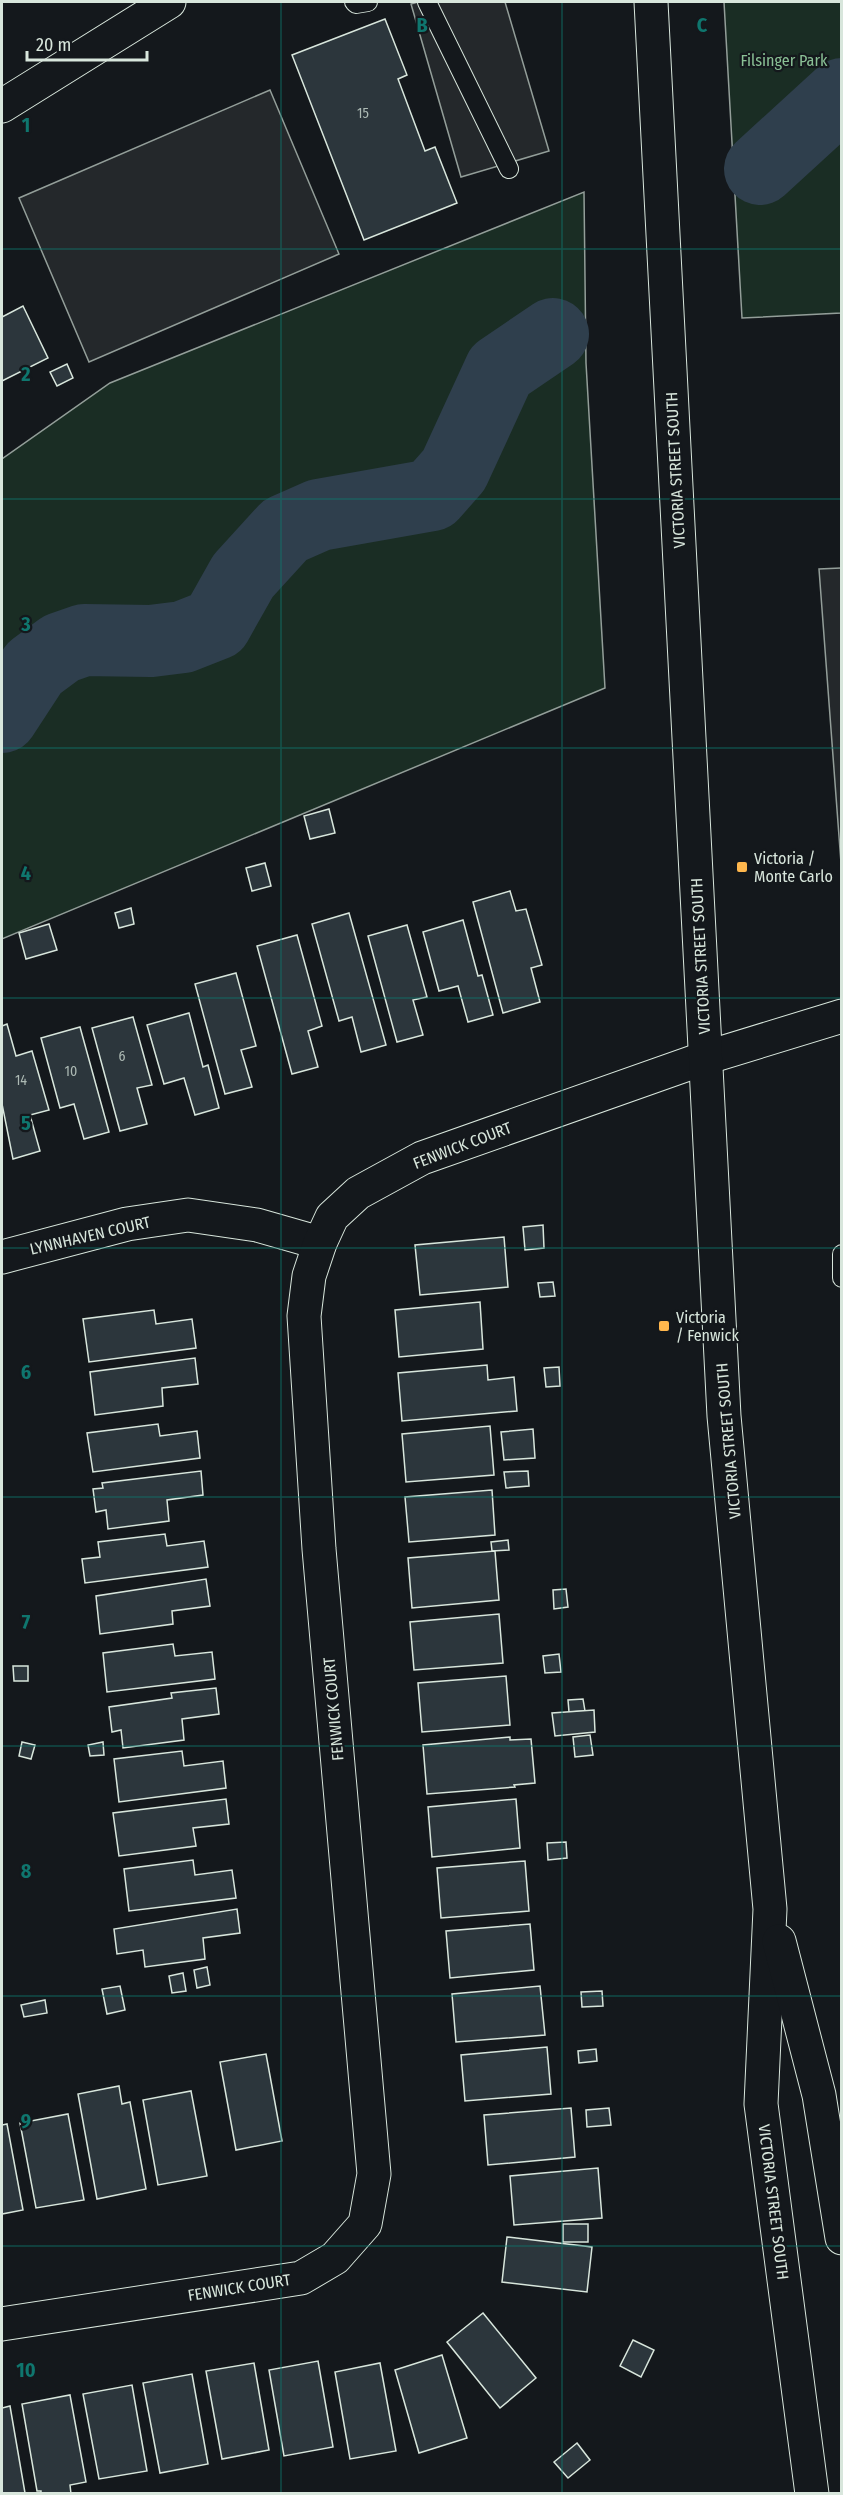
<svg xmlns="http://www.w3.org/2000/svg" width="843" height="2495" font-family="'Fira Sans Condensed',sans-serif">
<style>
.green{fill:#1a2d24;stroke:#939e99;stroke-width:1.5}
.parking{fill:#24282b;stroke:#939e99;stroke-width:1.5}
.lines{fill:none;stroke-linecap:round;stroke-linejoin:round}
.river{stroke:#2f3f4d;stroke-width:72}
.building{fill:#2c363c;stroke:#d8e6dc;stroke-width:1.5}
.service-casing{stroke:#d8e6dc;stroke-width:20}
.minor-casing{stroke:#d8e6dc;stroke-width:35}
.secondary-casing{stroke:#d8e6dc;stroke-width:35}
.service{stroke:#14181c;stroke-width:18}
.minor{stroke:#14181c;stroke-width:33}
.secondary{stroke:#14181c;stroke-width:33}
.grid{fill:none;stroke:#0f766e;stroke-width:1.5;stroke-opacity:0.55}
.poi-dot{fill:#ffb74d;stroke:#14181c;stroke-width:2}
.labels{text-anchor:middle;stroke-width:4.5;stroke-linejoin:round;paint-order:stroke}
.number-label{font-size:14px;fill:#adbab4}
.park-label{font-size:16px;fill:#8ac095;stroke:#14181c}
.street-label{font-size:16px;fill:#d8e6dc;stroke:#14181c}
.poi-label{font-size:16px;fill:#d8e6dc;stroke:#14181c;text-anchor:start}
.grid-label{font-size:20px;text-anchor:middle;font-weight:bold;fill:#0f766e;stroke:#14181c;stroke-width:4.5;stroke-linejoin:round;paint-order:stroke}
</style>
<rect width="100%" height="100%" fill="#14181c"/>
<g class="green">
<polygon points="724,2 841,2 841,313 742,318"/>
<polygon points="584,192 586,363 605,688 2,939 2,459 110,383"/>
</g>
<g class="parking">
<polygon points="418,2 505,2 549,151 461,177 411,4"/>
<polygon points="270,90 339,254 89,362 19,198"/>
<polygon points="841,568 842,568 841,863 819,569"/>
</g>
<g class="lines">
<g class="river">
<polyline points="760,169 842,94"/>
<polyline points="2,717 34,668 61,648 84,640 151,641 183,637 216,624 243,576 285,530 319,515 432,495 454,470 500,370 553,334"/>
</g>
</g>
<g class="building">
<polygon points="385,19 407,75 398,79 425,151 435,147 457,203 364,240 292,55"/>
<polygon points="23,306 48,358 2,381 2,317"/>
<polygon points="67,364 73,378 57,386 50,372"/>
<polygon points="329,809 335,833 310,839 304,816"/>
<polygon points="265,863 271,886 252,891 246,868"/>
<polygon points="510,891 516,911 526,909 542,965 531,968 540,1002 503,1013 473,902"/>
<polygon points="131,908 134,924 119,928 115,913"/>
<polygon points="349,913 386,1045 361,1052 352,1017 339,1021 312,924"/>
<polygon points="463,920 478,976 482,975 493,1015 468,1022 458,986 439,991 423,932"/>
<polygon points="49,924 57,950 26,959 19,933"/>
<polygon points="407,925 427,997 413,1000 423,1035 397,1042 368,936"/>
<polygon points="297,935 322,1026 308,1031 318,1067 292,1074 257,946"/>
<polygon points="236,973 256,1046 241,1050 252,1087 225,1094 195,984"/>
<polygon points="189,1013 203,1067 208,1065 219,1108 195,1115 184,1078 164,1084 147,1025"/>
<polygon points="133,1017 152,1085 137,1088 147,1124 120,1131 92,1028"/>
<polygon points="7,1024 16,1056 32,1051 49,1110 30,1115 40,1151 13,1159 2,1104 2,1026"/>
<polygon points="80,1027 109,1132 84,1139 74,1104 60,1108 41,1038"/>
<polygon points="543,1225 544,1248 525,1250 523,1227"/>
<polygon points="504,1237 508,1287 420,1295 415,1245"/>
<polygon points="553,1282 555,1296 540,1297 538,1283"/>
<polygon points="480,1302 483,1349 399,1357 395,1310"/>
<polygon points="154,1310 156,1324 192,1319 196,1348 89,1362 83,1319"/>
<polygon points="195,1358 198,1384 162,1388 163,1406 95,1415 90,1372"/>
<polygon points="487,1365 488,1380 514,1377 517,1411 402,1421 398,1373"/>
<polygon points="559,1367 560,1386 546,1387 544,1368"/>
<polygon points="158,1424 160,1436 197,1431 200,1458 93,1472 87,1433"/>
<polygon points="490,1426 494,1475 406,1482 402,1434"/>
<polygon points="533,1429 535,1458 504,1460 501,1432"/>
<polygon points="201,1471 203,1495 167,1500 169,1521 108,1529 106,1510 96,1512 93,1489 103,1488 102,1483"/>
<polygon points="528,1471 529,1486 506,1488 504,1472"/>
<polygon points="492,1490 495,1535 409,1542 405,1497"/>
<polygon points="165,1534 167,1546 204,1541 208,1567 85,1583 82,1559 100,1557 98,1542"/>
<polygon points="508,1540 509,1550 492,1551 491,1542"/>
<polygon points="495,1551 499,1600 412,1608 408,1558"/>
<polygon points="206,1579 210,1606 172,1611 173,1624 100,1634 96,1596"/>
<polygon points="566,1589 568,1607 554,1609 553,1590"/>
<polygon points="499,1614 503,1663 414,1670 410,1622"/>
<polygon points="173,1644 175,1656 212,1652 215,1679 107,1692 103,1653"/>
<polygon points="559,1654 561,1672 545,1673 543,1656"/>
<polygon points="13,1666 28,1666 28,1681 14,1681"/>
<polygon points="506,1676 510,1725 422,1732 418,1683"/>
<polygon points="216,1688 219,1714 182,1719 184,1740 123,1748 121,1730 112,1732 109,1707 172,1698 171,1693"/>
<polygon points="583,1699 585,1711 569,1712 568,1700"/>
<polygon points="594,1710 595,1732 555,1736 552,1713"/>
<polygon points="590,1735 593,1755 575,1757 573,1737"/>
<polygon points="510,1737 510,1740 531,1739 535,1783 514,1785 515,1787 427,1794 423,1745"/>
<polygon points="22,1742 35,1745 31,1759 19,1756"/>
<polygon points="103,1742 104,1755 90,1756 88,1745"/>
<polygon points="182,1751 184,1766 223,1761 226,1788 119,1802 114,1759"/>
<polygon points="226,1799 229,1824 193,1828 196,1846 119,1856 113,1813"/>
<polygon points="516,1799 520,1848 432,1857 428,1807"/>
<polygon points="566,1842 567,1858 548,1860 547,1843"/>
<polygon points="193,1860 195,1875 232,1870 236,1898 129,1911 124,1869"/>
<polygon points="525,1861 529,1911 441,1918 437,1868"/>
<polygon points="237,1909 240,1933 203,1938 205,1959 145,1967 143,1950 117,1954 114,1929"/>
<polygon points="530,1924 534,1970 450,1978 446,1931"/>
<polygon points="207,1967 210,1985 197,1988 194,1970"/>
<polygon points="183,1973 186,1991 172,1993 169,1976"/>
<polygon points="120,1986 125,2010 107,2014 102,1989"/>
<polygon points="540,1986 545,2035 456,2042 452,1994"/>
<polygon points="602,1991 603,2006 582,2007 581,1992"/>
<polygon points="45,2000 47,2013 24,2017 21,2005"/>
<polygon points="547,2047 551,2094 465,2101 461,2055"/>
<polygon points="596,2049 597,2061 579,2063 578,2051"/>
<polygon points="266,2054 282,2141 236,2150 220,2062"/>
<polygon points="119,2086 122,2104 130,2102 146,2189 97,2199 78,2094"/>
<polygon points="191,2091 207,2176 158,2185 143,2100"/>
<polygon points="571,2108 575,2157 488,2165 484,2115"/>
<polygon points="609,2108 611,2125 587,2127 586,2110"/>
<polygon points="68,2114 84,2200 36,2208 20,2123"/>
<polygon points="7,2124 23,2210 2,2214 2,2125"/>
<polygon points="598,2168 602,2218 514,2225 510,2176"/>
<rect x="563" y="2224" width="25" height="18"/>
<polygon points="507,2237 592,2247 587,2292 502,2282"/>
<polygon points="483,2313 536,2378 500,2408 447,2342"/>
<polygon points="633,2340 654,2350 641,2377 620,2366"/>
<polygon points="442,2355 467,2438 419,2453 395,2370"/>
<polygon points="318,2361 333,2447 284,2456 269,2370"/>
<polygon points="254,2363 269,2450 222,2459 206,2371"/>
<polygon points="380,2363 396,2451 350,2459 335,2372"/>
<polygon points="192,2374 208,2464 160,2473 143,2383"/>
<polygon points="132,2385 147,2471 99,2479 83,2394"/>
<polygon points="70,2395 86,2482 70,2485 71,2494 41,2494 41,2491 37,2491 22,2404"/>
<polygon points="10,2406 25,2493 19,2494 2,2494 2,2408"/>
<polygon points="577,2443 590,2460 568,2478 554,2462"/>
</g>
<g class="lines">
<defs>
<g id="service">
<polyline points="354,2 356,4 368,2"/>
<polyline points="427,2 509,169"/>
<polyline points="842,1254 842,1278"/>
</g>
<g id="minor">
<polyline points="2,106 169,2"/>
<polyline points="2,1257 127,1224 188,1215 257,1225 320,1243"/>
<polyline points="2,2324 301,2278 335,2258 365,2224 374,2174 319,1549 304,1316 309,1276 320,1243 332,1217 358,1193 422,1158 705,1058 842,1016"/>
</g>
<g id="secondary">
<polyline points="651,2 724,1416 770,1909 761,2104 812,2494"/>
<polyline points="779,1941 819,2095 842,2238"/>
</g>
</defs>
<use href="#service" class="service-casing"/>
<use href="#minor" class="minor-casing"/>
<use href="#secondary" class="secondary-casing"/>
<use href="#service" class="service"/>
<use href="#minor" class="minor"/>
<use href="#secondary" class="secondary"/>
</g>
<path class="grid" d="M 281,2 L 281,2494M 562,2 L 562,2494M 2,249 L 842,249M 2,499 L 842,499M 2,748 L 842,748M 2,998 L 842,998M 2,1248 L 842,1248M 2,1497 L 842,1497M 2,1746 L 842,1746M 2,1996 L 842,1996M 2,2246 L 842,2246"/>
<g class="poi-dot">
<rect x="736" y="861" width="12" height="12" rx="3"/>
<rect x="658" y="1320" width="12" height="12" rx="3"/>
</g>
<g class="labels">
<g class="number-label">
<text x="363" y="118">15</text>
<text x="122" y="1061">6</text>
<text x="71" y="1076">10</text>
<text x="21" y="1085">14</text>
</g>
<g class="park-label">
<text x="784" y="66">Filsinger Park</text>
</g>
<g class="street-label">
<text transform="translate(675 470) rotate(-93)" y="6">VICTORIA STREET SOUTH</text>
<text transform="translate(700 956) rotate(-93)" y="6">VICTORIA STREET SOUTH</text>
<text transform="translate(462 1145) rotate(-21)" y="6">FENWICK COURT</text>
<text transform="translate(90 1235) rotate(-13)" y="6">LYNNHAVEN COURT</text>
<text transform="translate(728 1441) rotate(-95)" y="6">VICTORIA STREET SOUTH</text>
<text transform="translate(333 1709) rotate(-95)" y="6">FENWICK COURT</text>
<text transform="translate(774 2202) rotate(83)" y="6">VICTORIA STREET SOUTH</text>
<text transform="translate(239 2287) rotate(-9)" y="6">FENWICK COURT</text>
</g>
<g class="poi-label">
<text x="754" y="864">Victoria /<tspan x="754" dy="18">Monte Carlo</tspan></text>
<text x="676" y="1323">Victoria<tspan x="676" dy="18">/ Fenwick</tspan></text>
</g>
</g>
<g class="grid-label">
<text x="422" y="32">B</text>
<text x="702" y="32">C</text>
<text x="26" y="132">1</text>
<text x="26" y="381">2</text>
<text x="26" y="631">3</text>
<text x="26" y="880">4</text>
<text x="26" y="1130">5</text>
<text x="26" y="1379">6</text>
<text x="26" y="1629">7</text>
<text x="26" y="1878">8</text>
<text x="26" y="2128">9</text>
<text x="26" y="2377">10</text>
</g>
<rect width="843" height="2495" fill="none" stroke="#d8e6dc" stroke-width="6"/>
<path d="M27 51v9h120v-9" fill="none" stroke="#d8e6dc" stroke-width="3"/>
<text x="36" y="51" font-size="18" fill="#d8e6dc" stroke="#14181c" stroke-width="4.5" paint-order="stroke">20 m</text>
</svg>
